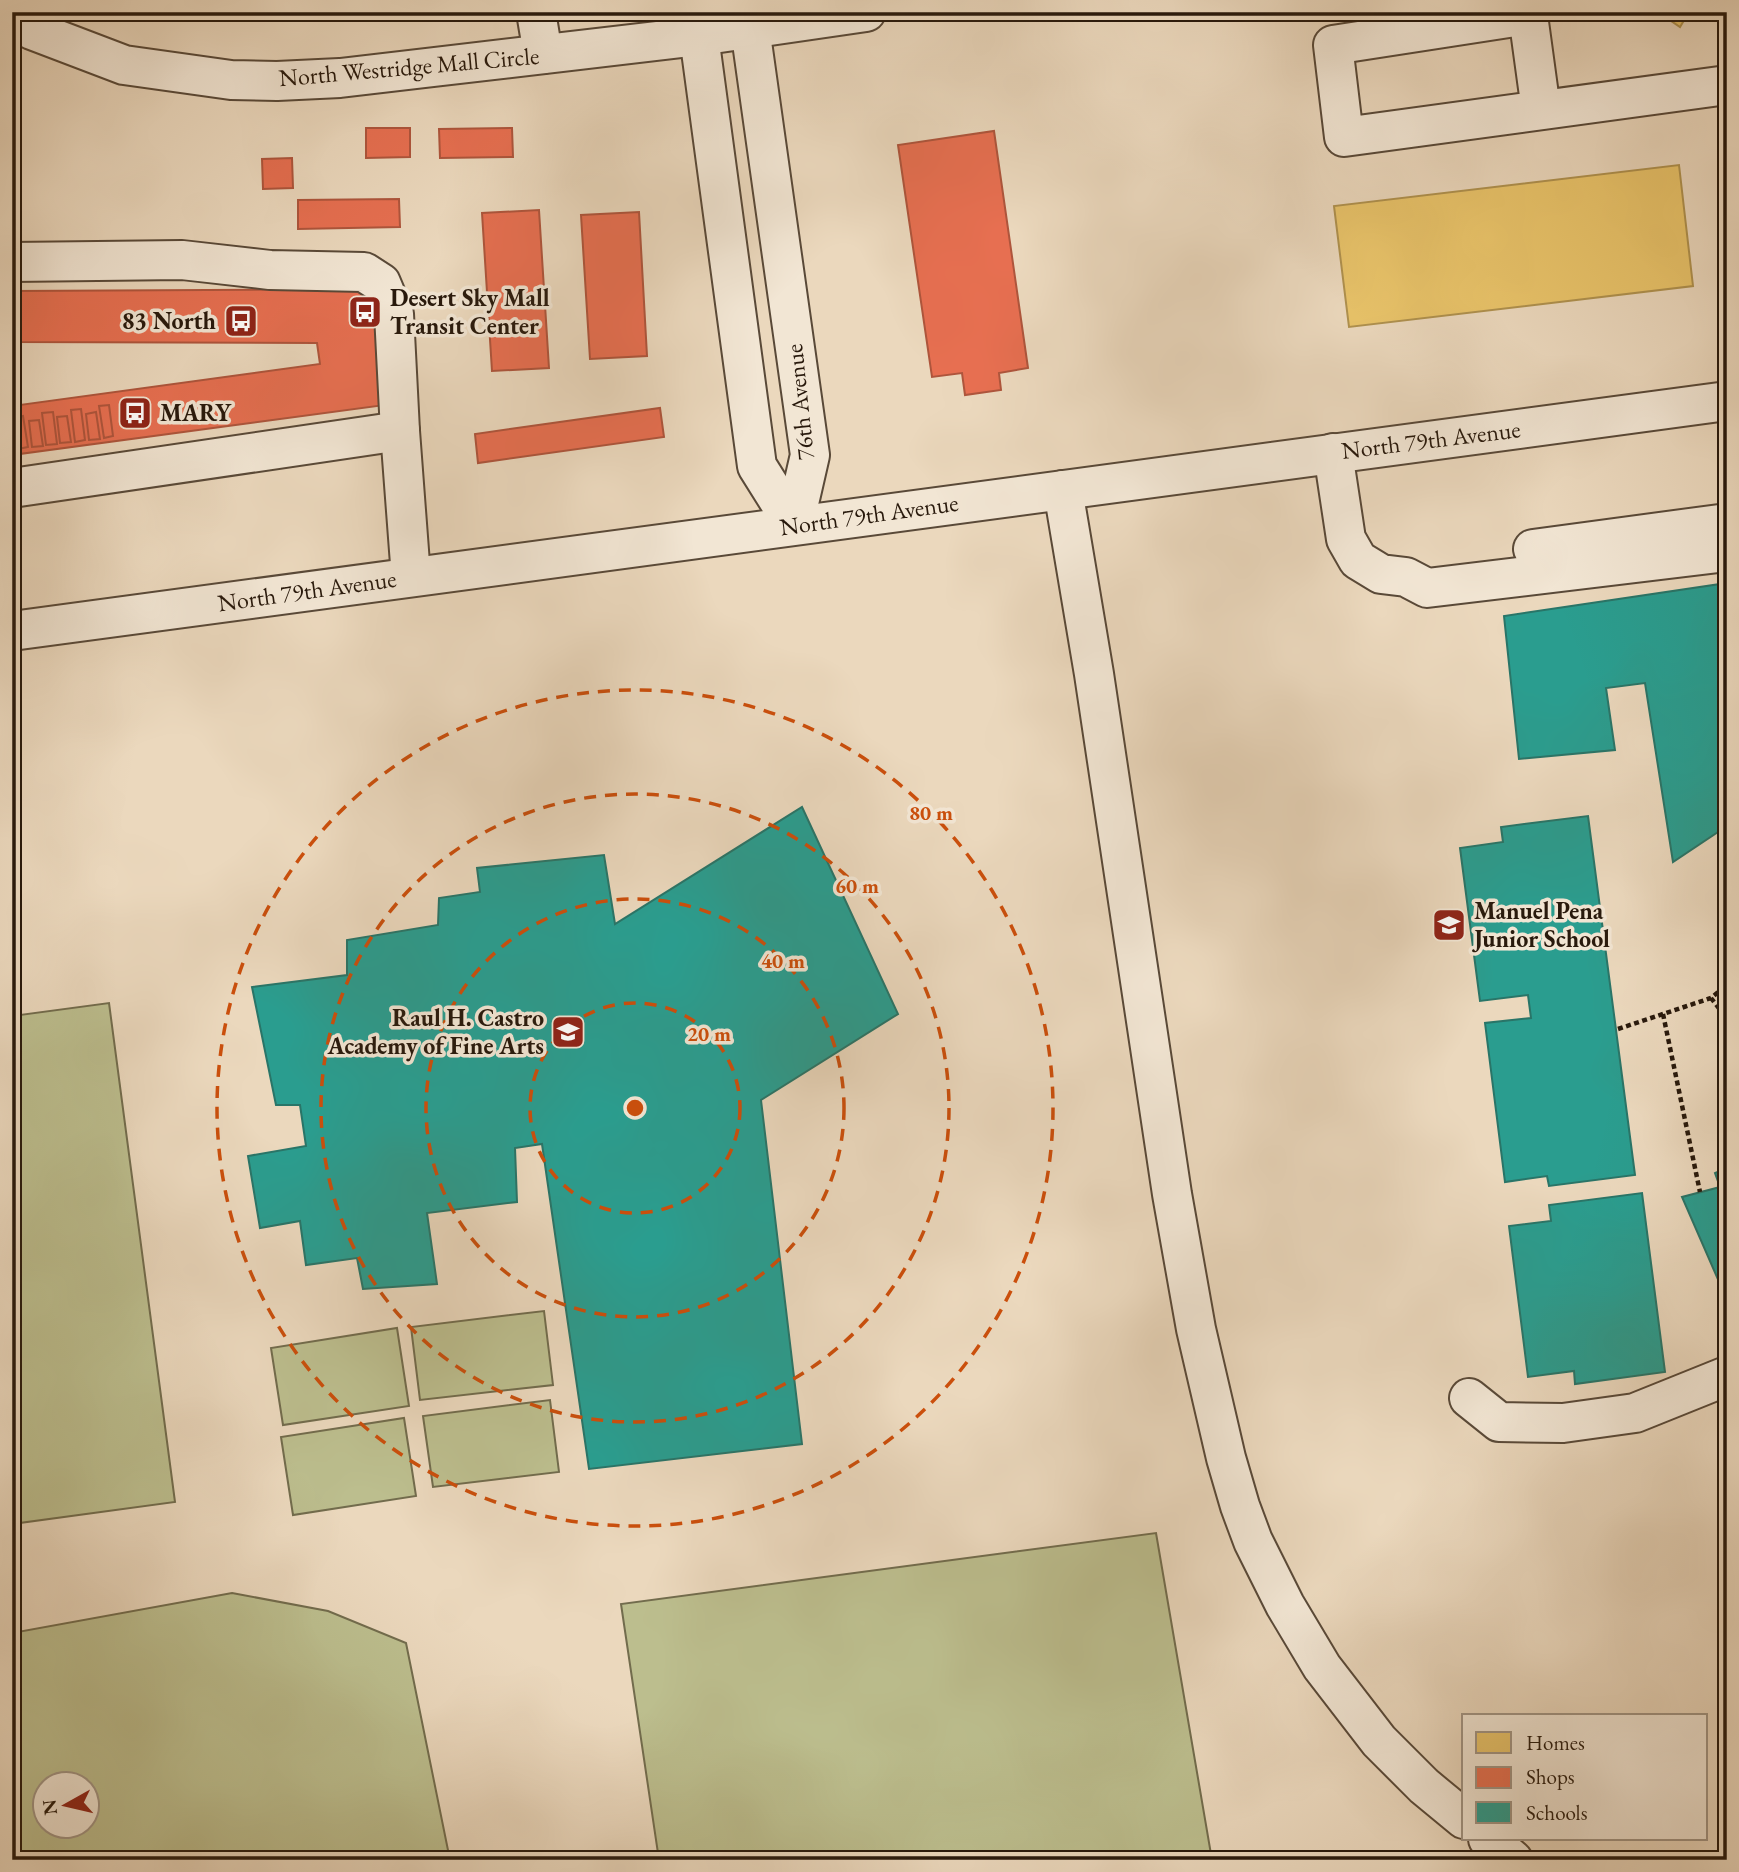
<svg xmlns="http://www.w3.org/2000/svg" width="1739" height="1872" font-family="'EB Garamond',serif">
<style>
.green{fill:#bcbe8e;stroke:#726c4d;stroke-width:2;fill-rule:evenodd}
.homes{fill:#e9c46a;stroke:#af914e;stroke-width:2}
.shops{fill:#e76f51;stroke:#ae553c;stroke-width:2}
.schools{fill:#2a9d8f;stroke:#297568;stroke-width:2}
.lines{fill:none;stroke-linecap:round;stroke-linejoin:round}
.minor-casing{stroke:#594938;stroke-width:42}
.path{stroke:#28190c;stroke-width:4.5;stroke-dasharray:5 3.5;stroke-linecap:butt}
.minor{stroke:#f2e6d4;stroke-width:38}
.ring{fill:none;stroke:#cb4f0c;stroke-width:3.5;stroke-dasharray:12 9}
.labels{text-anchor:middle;stroke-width:7;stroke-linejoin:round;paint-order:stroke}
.street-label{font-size:24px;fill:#28190c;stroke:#f2e6d4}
.poi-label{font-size:24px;font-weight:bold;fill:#28190c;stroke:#f2e6d4;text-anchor:start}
.centre{fill:#cb4f0c;stroke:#f2e6d4;stroke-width:3.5}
.ring-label{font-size:21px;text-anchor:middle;font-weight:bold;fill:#cb4f0c;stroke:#f2e6d4;stroke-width:7;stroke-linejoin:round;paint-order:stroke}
</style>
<rect width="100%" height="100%" fill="#ebd8bd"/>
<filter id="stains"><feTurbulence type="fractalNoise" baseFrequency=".00286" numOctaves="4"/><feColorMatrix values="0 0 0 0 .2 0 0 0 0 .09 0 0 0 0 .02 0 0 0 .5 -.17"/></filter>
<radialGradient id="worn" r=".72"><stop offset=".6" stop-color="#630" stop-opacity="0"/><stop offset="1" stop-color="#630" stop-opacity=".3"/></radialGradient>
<g class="green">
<polygon points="109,1003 175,1502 12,1524 12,1016"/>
<polygon points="544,1311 553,1385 420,1400 411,1327"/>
<polygon points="397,1328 409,1406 283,1425 271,1348"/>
<polygon points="550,1400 559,1472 433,1487 423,1416"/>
<polygon points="404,1418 416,1496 293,1515 281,1437"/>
<polygon points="1156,1533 1212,1860 659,1860 621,1604"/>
<path d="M 232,1593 L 328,1611 L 406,1643 L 450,1860 L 12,1860 L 12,1633 ZM 88,1784 L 88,1826 L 46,1826 L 46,1784 Z"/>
</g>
<g class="homes">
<polygon points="1658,12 1689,12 1680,27"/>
<polygon points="1679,165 1693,286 1349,327 1334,206"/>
</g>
<g class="shops">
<polygon points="366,128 410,128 410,157 366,158"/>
<polygon points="512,128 513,157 440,158 439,129"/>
<polygon points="994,131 1028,368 999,373 1001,390 965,395 962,373 932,377 898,145"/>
<polygon points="292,158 293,188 263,189 262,159"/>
<polygon points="399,199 400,227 298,229 298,200"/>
<polygon points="539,210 549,368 492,371 482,213"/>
<polygon points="639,212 647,356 590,359 581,215"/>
<polygon points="370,289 385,405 12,455 12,406 320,364 317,343 12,342 12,291"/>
<polygon points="109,405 113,436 104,438 99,406"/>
<polygon points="660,408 664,437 478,463 475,434"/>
<polygon points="81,409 85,440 75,442 71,410"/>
<polygon points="53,412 57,444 46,445 42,413"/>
<polygon points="96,412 100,439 89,440 86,414"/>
<polygon points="23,416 28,447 18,449 14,418"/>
<polygon points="67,416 71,442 60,443 57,417"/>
<polygon points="39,420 43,446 32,447 29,421"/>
</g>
<g class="schools">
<polygon points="1727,583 1727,826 1673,862 1645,683 1606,688 1615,750 1519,759 1504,616"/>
<polygon points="802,807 898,1014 761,1100 802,1444 589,1469 542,1144 515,1148 517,1202 427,1213 437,1284 363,1289 357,1258 306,1265 300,1221 260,1228 248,1156 306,1146 300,1105 276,1105 252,987 347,975 347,940 438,925 439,898 480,892 477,868 604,855 615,924"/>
<polygon points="1588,816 1635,1175 1549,1186 1547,1176 1505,1182 1485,1023 1531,1018 1528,995 1480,1001 1460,848 1503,842 1501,827"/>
<polygon points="1727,1168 1727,1300 1682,1197 1720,1187 1715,1173"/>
<polygon points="1642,1193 1665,1372 1575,1384 1574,1371 1528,1377 1509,1226 1551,1221 1549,1205"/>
</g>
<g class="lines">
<defs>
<g id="minor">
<polyline points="536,12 543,54"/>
<polyline points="12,20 32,30 124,65 231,80 277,81 340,78 434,67 699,36 866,12"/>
<polyline points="750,28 810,455 794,525"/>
<polyline points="699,36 757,466 794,525"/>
<polyline points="1541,110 1528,15 1333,45 1344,137 1727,85"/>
<polyline points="12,262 182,260 270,270 364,272 381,283 394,314 400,431 411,577"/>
<polyline points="1333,453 1346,539 1358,560 1381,574 1406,577 1427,588 1727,552"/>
<polyline points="12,488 400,431"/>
<polyline points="1063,490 1094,674 1172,1194 1196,1329 1226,1458 1240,1506 1253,1541 1285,1605 1322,1667 1379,1741 1424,1786 1464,1819"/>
<polyline points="1533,549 1727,523"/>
<polyline points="12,631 1727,401"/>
<polyline points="1469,1398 1499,1422 1563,1423 1635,1413 1727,1376"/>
<polyline points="1488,1839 1513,1860"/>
</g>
</defs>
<use href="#minor" class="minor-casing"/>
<g class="path">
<polyline points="1711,998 1727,1019"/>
<polyline points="1663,1014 1700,1192"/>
<polyline points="1618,1029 1711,998 1727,985"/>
</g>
<use href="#minor" class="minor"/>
</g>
<g class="ring">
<circle cx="635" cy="1108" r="105"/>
<circle cx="635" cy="1108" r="209"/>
<circle cx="635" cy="1108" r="314"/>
<circle cx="635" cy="1108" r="418"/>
</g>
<defs>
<symbol id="bus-square" viewBox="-11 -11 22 22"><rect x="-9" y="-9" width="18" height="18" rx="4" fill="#8f2418" stroke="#f2e6d4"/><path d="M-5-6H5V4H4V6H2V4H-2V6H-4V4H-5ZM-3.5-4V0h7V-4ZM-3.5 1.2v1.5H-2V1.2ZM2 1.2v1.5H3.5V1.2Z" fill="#fff"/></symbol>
<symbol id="school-square" viewBox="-11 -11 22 22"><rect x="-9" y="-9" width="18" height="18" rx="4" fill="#8f2418" stroke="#f2e6d4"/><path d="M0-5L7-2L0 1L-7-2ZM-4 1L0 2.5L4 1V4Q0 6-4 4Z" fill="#fff"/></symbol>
</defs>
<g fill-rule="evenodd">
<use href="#bus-square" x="346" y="293" width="38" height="38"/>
<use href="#bus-square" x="222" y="302" width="38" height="38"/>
<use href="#bus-square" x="116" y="394" width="38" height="38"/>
<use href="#school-square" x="1430" y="906" width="38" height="38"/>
<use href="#school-square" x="549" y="1013" width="38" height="38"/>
</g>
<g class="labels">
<g class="street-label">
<text transform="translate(409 67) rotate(-5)" y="8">North Westridge Mall Circle</text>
<text transform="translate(800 402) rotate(-96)" y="8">76th Avenue</text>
<text transform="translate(1431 440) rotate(-7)" y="8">North 79th Avenue</text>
<text transform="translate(869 515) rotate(-8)" y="8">North 79th Avenue</text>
<text transform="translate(307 591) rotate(-8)" y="8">North 79th Avenue</text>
</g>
<g class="poi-label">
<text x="390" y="306">Desert Sky Mall<tspan x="390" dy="28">Transit Center</tspan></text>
<text x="216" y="329" text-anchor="end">83 North</text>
<text x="160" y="421">MARY</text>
<text x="1474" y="919">Manuel Pena<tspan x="1474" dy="28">Junior School</tspan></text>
<text x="544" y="1026" text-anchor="end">Raul H. Castro<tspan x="544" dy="28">Academy of Fine Arts</tspan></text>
</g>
</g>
<circle cx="635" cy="1108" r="10" class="centre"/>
<g class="ring-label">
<text x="931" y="820">80 m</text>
<text x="857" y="893">60 m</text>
<text x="783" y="968">40 m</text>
<text x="709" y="1041">20 m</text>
</g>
<rect width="1739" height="1872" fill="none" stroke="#ebd8bd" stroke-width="42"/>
<rect x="14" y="14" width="1711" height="1844" fill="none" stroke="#28190c" stroke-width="3.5"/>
<rect x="21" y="21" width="1697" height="1830" fill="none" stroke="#28190c" stroke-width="2"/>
<rect x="1462" y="1714" width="245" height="126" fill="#f2e6d4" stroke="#a19484" stroke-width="2"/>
<rect x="1476" y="1732" width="35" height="21" fill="#e9c46a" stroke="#a19484" stroke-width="2"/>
<text x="1526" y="1750" font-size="21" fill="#28190c">Homes</text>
<rect x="1476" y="1767" width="35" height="21" fill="#e76f51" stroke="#a19484" stroke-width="2"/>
<text x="1526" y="1784" font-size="21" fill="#28190c">Shops</text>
<rect x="1476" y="1802" width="35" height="21" fill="#2a9d8f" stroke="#a19484" stroke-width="2"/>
<text x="1526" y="1820" font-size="21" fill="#28190c">Schools</text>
<g transform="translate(66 1805) rotate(262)"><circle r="33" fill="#f2e6d4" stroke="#a19484" stroke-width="2"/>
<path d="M0-5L12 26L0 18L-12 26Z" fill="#8f2418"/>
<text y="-10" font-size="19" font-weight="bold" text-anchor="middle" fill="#28190c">N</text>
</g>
<rect width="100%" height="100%" filter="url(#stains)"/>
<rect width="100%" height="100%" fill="url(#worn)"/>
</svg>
